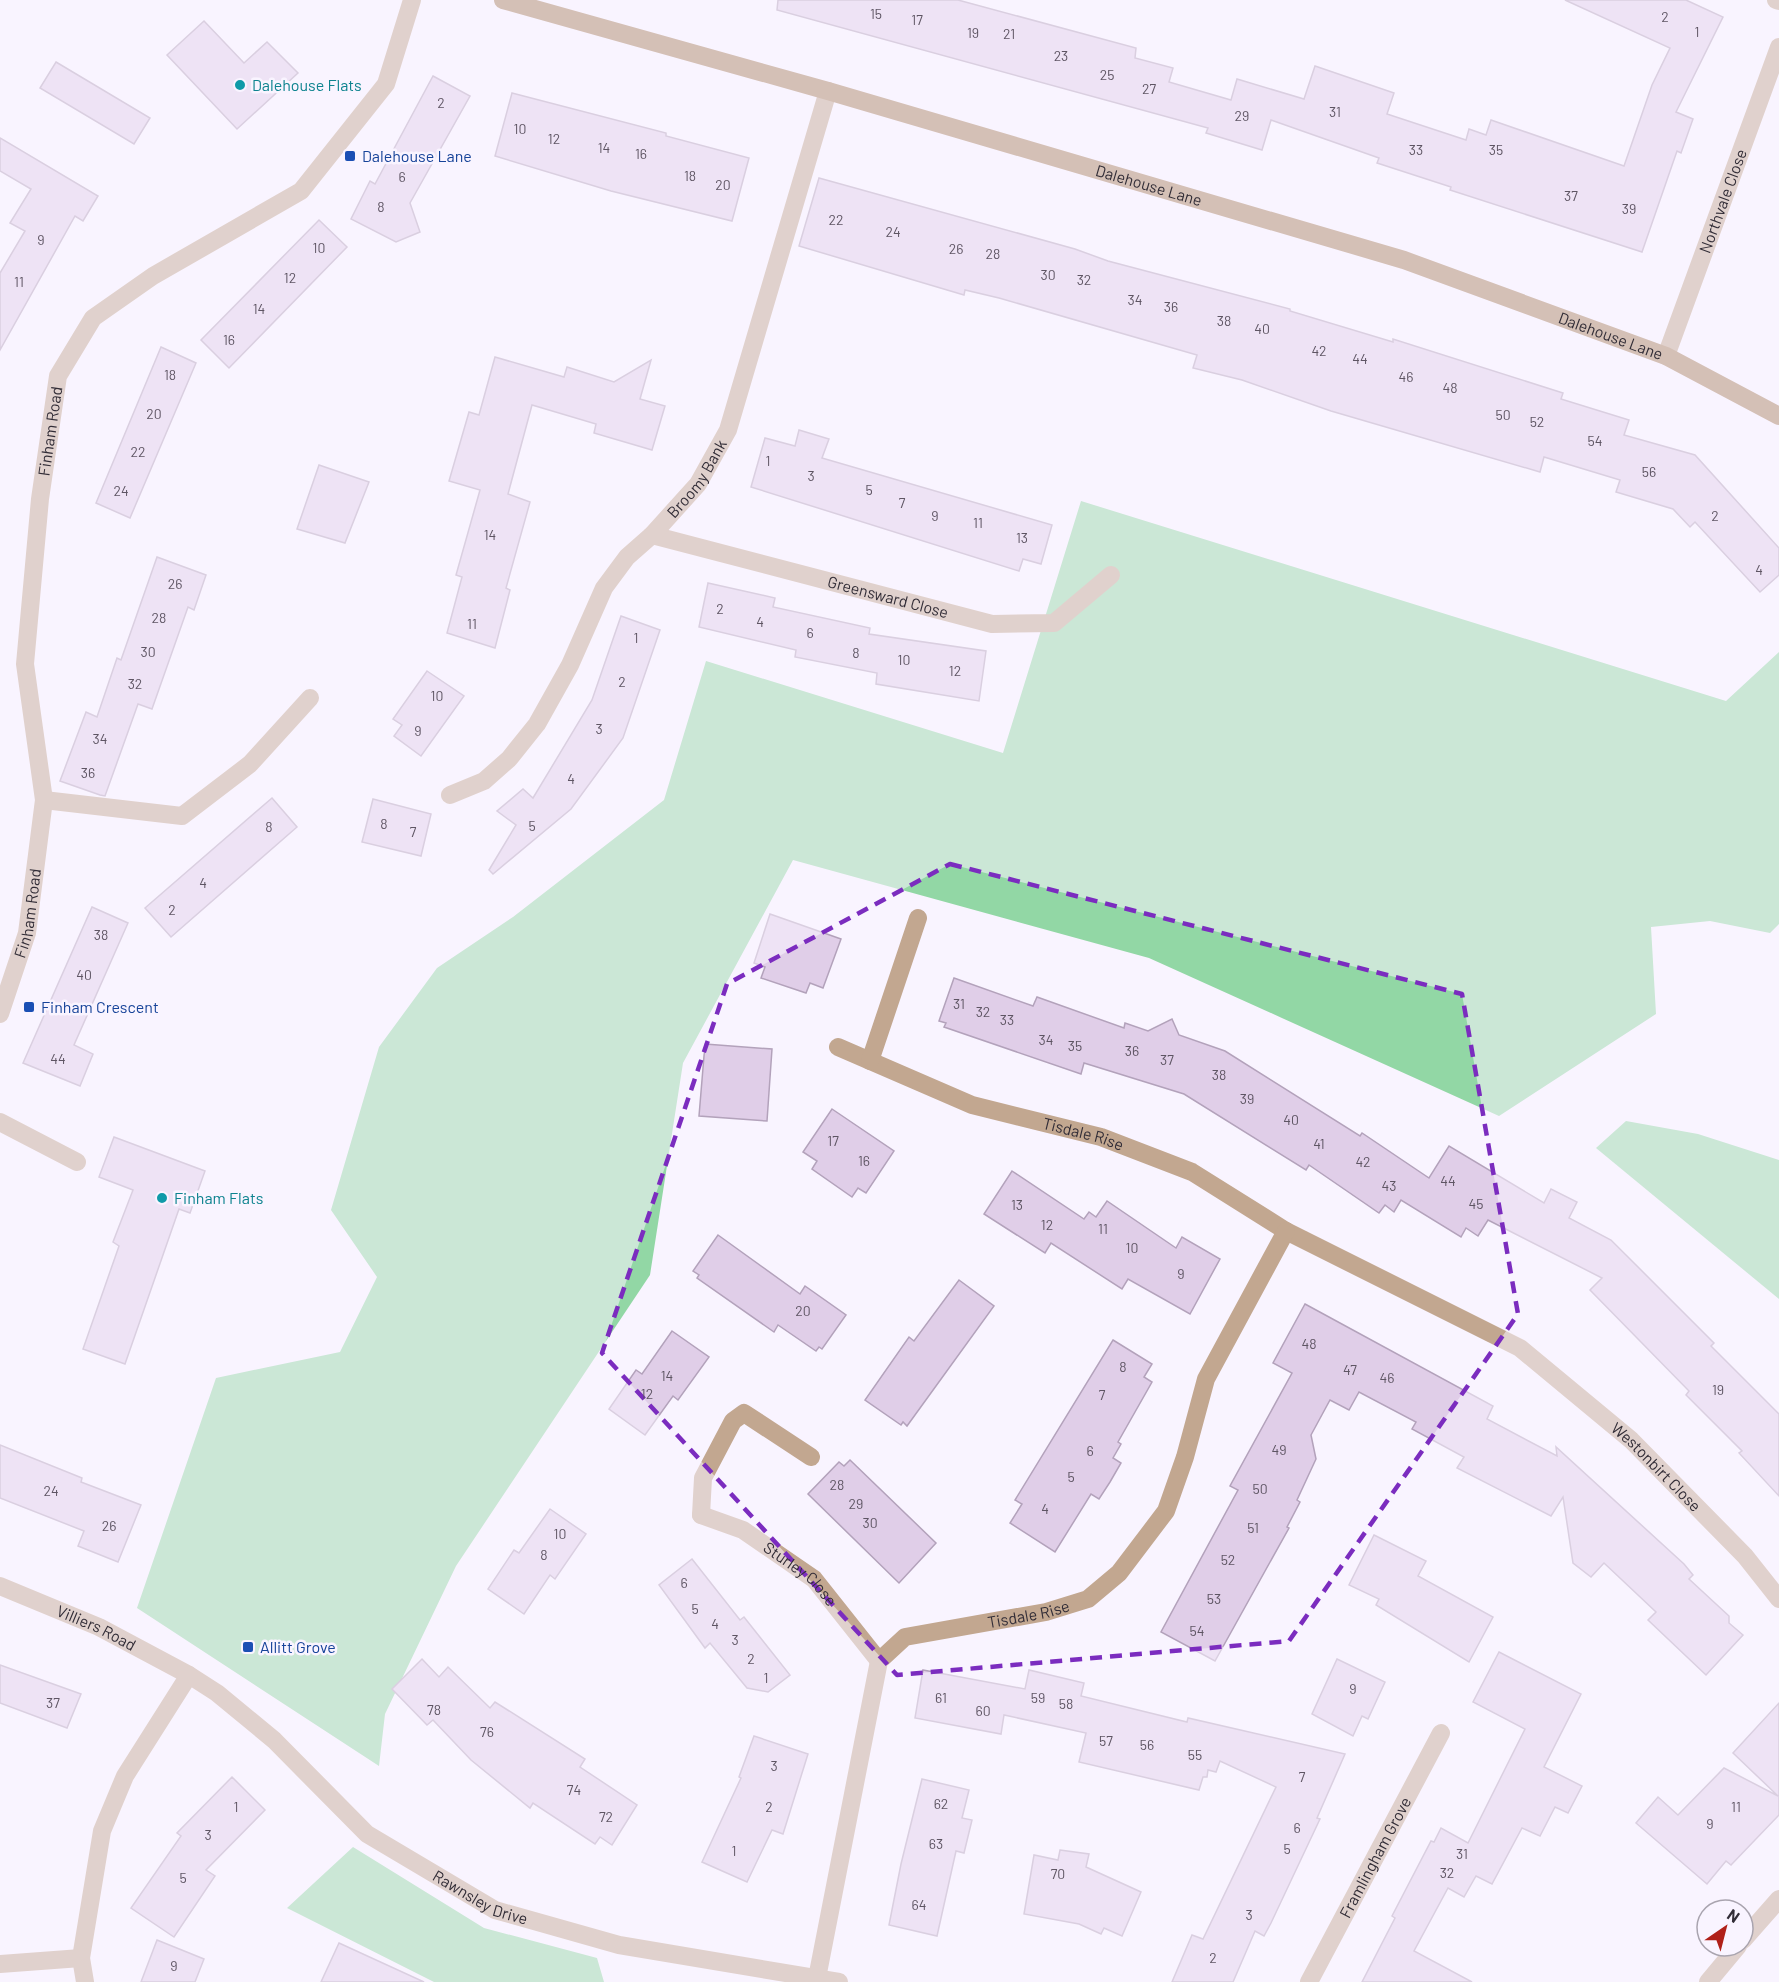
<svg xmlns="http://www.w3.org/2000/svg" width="1779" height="1982" font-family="Barlow,sans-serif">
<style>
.forest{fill:#92d7a5}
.building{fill:#e0cee8;stroke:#b3a2bb;stroke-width:1.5}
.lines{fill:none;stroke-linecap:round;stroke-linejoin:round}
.lane{stroke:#c2a790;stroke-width:18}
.street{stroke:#c2a790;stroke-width:18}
.secondary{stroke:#a7805e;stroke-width:18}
.marked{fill:none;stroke:#7b2cbf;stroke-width:4.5;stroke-dasharray:12 8;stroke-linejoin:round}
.culture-dot{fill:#0f9aa8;stroke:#f9f4ff;stroke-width:2}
.transit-dot{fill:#1a4fb4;stroke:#f9f4ff;stroke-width:2}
.labels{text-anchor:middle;stroke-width:5;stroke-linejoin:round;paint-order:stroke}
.number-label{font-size:14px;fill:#5e5563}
.culture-label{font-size:16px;fill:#0d838f;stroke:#f9f4ff;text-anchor:start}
.transit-label{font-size:16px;fill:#164399;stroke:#f9f4ff;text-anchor:start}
.street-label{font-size:16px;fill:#322d37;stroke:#f9f4ff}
</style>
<rect width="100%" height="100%" fill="#f9f4ff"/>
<g class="forest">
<polygon points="1081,501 1726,701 1779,652 1779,924 1770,933 1710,921 1651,927 1656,1014 1499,1116 1149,958 793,860 683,1063 650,1275 456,1566 385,1714 379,1766 137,1608 216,1378 340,1352 377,1277 331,1210 379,1047 437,968 513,917 664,800 706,661 1003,753"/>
<polygon points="1626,1121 1698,1134 1779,1160 1779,1299 1596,1148"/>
<polygon points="353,1847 484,1928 597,1958 604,1982 434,1982 287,1908"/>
</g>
<g class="building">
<polygon points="778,0 958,0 1136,48 1135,58 1173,68 1169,82 1231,100 1237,79 1304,99 1315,66 1394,93 1387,114 1466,140 1469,129 1486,135 1491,120 1624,166 1652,85 1670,48 1565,0 1686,0 1723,17 1676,112 1693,119 1681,153 1677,151 1642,252 1450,190 1451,187 1377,163 1379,158 1271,120 1262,150 1206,133 1208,128 777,10"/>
<polygon points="204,21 244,63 267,42 298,73 237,129 167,55"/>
<polygon points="56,62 150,118 134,144 40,88"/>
<polygon points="433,76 470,96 410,203 420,232 396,242 351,219 370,181 375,184"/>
<polygon points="512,93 666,133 666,136 749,158 732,221 611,191 495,156"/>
<polygon points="0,138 98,196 83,221 75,216 0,350 0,273 25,231 10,223 31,189 0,171"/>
<polygon points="819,178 1075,249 1108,261 1290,309 1290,311 1393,342 1393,339 1563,393 1561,399 1629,420 1624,435 1695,455 1779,548 1779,575 1760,592 1695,522 1690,527 1673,509 1616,492 1620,480 1544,457 1540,472 1331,411 1242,380 1193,368 1197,355 999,298 965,290 964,295 799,246"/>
<polygon points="319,220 347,247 229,368 201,340"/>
<polygon points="161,347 196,363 130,518 96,503"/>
<polygon points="495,357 564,377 567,367 614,382 651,360 640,399 665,406 652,450 594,433 596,424 532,405 508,494 530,502 506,588 510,590 495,648 447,633 462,577 456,575 480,490 449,481 469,412 479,415"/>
<polygon points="799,430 829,439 822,458 1052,525 1041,564 1023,559 1019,571 751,487 765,438 795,446"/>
<polygon points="319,465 369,482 345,543 297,529"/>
<polygon points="157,557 206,575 194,610 188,607 152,709 138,704 105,796 100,795 60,781 86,712 97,717 117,658 121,660"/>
<polygon points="708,583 775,598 773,607 870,628 869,634 986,651 979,701 876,684 877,673 795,657 796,650 699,627"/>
<polygon points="621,616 660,630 623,738 571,809 493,874 489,870 516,825 497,811 523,789 533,798 592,700"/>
<polygon points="427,671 464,696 421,756 394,736 402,725 393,719"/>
<polygon points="272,798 297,827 171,937 145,908"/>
<polygon points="373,799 431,814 421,856 362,842"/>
<polygon points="92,907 128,923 74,1045 93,1054 80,1086 23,1063"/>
<polygon points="770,914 841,939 823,988 810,983 806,993 761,978 765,967 754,963"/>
<polygon points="954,978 1033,1006 1037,997 1124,1028 1125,1023 1148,1031 1172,1019 1179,1035 1225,1051 1360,1136 1362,1133 1429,1178 1449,1146 1544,1203 1551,1189 1577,1202 1569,1218 1611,1240 1714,1343 1711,1346 1779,1414 1779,1496 1739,1453 1742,1451 1686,1395 1689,1391 1590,1290 1602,1278 1488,1220 1478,1236 1466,1228 1461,1237 1401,1200 1394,1212 1385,1205 1379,1213 1309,1165 1306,1170 1184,1094 1084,1063 1081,1074 944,1027 946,1023 939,1021"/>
<polygon points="705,1044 772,1049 767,1121 699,1116"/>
<polygon points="832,1109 894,1151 866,1193 858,1188 852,1197 812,1169 817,1161 803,1152"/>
<polygon points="114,1137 205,1171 190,1213 179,1209 125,1364 83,1349 119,1246 113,1242 133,1190 99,1177"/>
<polygon points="1012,1171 1084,1219 1089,1212 1096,1217 1107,1201 1176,1248 1182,1237 1220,1259 1190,1314 1128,1279 1122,1289 1051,1243 1045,1253 984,1214"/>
<polygon points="718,1235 800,1294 805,1286 846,1315 822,1349 819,1347 816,1351 778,1325 774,1332 697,1278 699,1275 693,1271"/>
<polygon points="959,1280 994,1306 907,1426 903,1422 901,1425 865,1400 909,1337 914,1341"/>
<polygon points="1305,1304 1493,1406 1487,1419 1557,1456 1556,1447 1684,1564 1693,1575 1689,1579 1729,1616 1729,1623 1743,1635 1706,1675 1648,1620 1656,1612 1604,1563 1591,1577 1573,1563 1563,1497 1551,1516 1457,1468 1464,1457 1412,1429 1416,1422 1359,1392 1349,1410 1330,1400 1311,1435 1316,1459 1297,1500 1300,1502 1287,1527 1289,1528 1215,1661 1161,1632 1238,1490 1230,1486 1292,1373 1273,1363"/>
<polygon points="672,1331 709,1357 678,1400 673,1396 645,1435 609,1409 636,1370 642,1374"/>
<polygon points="1113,1340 1152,1364 1144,1377 1152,1382 1118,1442 1121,1444 1113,1458 1121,1463 1110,1482 1099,1499 1091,1494 1055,1552 1010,1523 1022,1504 1015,1500"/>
<polygon points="0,1445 82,1478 81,1482 141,1505 118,1562 78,1546 84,1531 0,1498"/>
<polygon points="850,1460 936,1543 899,1583 808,1494 839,1462 844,1466"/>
<polygon points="550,1509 586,1534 555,1579 550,1575 524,1614 488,1589 514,1550 519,1553"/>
<polygon points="1374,1535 1426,1561 1418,1576 1493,1617 1469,1662 1376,1605 1379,1599 1349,1585"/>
<polygon points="692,1559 740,1620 744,1617 790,1675 768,1692 747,1688 710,1643 705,1648 659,1585"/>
<polygon points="1499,1652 1581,1694 1544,1767 1582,1786 1568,1813 1555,1807 1540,1836 1522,1828 1492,1884 1476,1876 1464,1897 1448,1888 1414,1951 1472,1982 1362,1982 1395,1918 1392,1916 1431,1841 1434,1842 1441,1828 1468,1843 1525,1729 1473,1702"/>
<polygon points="422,1659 439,1677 448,1667 490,1708 495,1702 585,1759 580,1767 637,1805 612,1845 600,1837 595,1844 533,1803 530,1808 471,1760 433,1720 427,1725 392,1689"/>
<polygon points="1337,1659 1385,1682 1368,1719 1362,1716 1353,1736 1312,1714"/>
<polygon points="0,1665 81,1694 67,1728 0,1703"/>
<polygon points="923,1670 1025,1689 1029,1670 1084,1683 1081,1696 1187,1722 1188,1718 1345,1754 1317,1818 1320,1819 1271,1923 1264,1936 1255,1931 1233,1982 1172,1982 1192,1935 1203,1939 1276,1787 1220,1761 1216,1772 1208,1770 1207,1777 1203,1777 1199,1790 1079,1762 1086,1733 1004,1715 1001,1734 915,1718"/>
<polygon points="1779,1703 1779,1815 1731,1865 1726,1861 1707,1884 1636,1823 1658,1797 1678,1815 1724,1768 1778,1796 1733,1753"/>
<polygon points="754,1736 808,1754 783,1834 772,1830 747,1882 702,1862 741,1778 739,1777"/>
<polygon points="232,1777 265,1810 206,1870 215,1876 174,1937 131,1908 181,1836 177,1833"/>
<polygon points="922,1779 969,1790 962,1818 972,1820 964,1853 956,1851 937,1936 889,1925 901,1864"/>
<polygon points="1060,1850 1089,1854 1086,1867 1141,1892 1122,1936 1104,1928 1101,1934 1079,1924 1024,1914 1034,1855 1058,1860"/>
<polygon points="157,1940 204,1959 195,1982 141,1982"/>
<polygon points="339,1943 424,1982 321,1982"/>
</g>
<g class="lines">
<g class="lane">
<polyline points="701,1515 703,1478 733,1421 744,1413 811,1457"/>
<polyline points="0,1964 81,1958"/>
</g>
<g class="street">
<polyline points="1776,0 1779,1"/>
<path id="s1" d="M 1666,356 L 1779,47"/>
<path id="s2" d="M 652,535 L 992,624 L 1054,623 L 1111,575"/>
<path id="s3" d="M 450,795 L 484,781 L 509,759 L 537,724 L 570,665 L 604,588 L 627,557 L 652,535 L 698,484 L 728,430 L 828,91"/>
<polyline points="44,800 182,816 250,764 310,698"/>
<path id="s4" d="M 0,1014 L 27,933 L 44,800 L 25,664 L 40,499 L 58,376 L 93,318 L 153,276 L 301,191 L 386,84 L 412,0"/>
<path id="s5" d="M 838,1047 L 972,1105 L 1101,1137 L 1192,1172 L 1286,1231 L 1520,1348 L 1631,1440 L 1745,1556 L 1779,1599"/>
<polyline points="870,1061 918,918"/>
<polyline points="0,1122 77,1162"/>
<path id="s6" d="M 701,1515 L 743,1530 L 814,1579 L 879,1661"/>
<path id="s7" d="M 0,1586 L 99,1627 L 189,1675 L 217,1693 L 274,1740 L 367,1834 L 495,1910 L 619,1945 L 839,1982"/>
<polyline points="1743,1940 1779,1899"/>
<path id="s8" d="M 817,1978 L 879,1661 L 905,1637 L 1046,1612 L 1088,1599 L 1119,1573 L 1166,1511 L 1185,1457 L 1206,1379 L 1286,1231"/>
<polyline points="85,1982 81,1958 102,1831 125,1776 189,1675"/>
<path id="s9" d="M 1309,1982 L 1441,1733"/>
<polyline points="1708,1982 1738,1946"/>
</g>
<path class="secondary" id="s10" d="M 503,0 L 828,91 L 1404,260 L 1666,356 L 1779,416"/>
</g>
<path d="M0 0H1779V1982H0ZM 950,864 L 1462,994 L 1518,1314 L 1289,1641 L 897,1675 L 602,1353 L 727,984 Z" fill="#f9f4ff" fill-opacity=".55" fill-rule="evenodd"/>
<path class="marked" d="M 950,864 L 1462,994 L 1518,1314 L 1289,1641 L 897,1675 L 602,1353 L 727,984 Z"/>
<g class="culture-dot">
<circle cx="240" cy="85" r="6"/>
<circle cx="162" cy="1198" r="6"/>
</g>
<g class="transit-dot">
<rect x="344" y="150" width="12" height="12" rx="3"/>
<rect x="23" y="1001" width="12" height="12" rx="3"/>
<rect x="242" y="1641" width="12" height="12" rx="3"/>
</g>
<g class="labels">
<g class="number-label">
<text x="876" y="19">15</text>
<text x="1665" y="22">2</text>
<text x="917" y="25">17</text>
<text x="1697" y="37">1</text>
<text x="973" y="38">19</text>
<text x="1009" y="39">21</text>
<text x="1061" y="61">23</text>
<text x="1107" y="80">25</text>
<text x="1149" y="94">27</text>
<text x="441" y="108">2</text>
<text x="1335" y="117">31</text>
<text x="1242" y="121">29</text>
<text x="520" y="134">10</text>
<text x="554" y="144">12</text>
<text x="604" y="153">14</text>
<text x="1416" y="155">33</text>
<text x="1496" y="155">35</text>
<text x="641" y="159">16</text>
<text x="690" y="181">18</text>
<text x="402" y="182">6</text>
<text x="723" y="190">20</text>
<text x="1571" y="201">37</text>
<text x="381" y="212">8</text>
<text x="1629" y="214">39</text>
<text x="836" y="225">22</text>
<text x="893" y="237">24</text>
<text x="41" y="245">9</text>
<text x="319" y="253">10</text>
<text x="956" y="254">26</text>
<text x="993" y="259">28</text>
<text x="1048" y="280">30</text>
<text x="290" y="283">12</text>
<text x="1084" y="285">32</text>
<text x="19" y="287">11</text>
<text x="1135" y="305">34</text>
<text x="1171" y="312">36</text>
<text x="259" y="314">14</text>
<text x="1224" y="326">38</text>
<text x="1262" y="334">40</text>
<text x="229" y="345">16</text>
<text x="1319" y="356">42</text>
<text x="1360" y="364">44</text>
<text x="170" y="380">18</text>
<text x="1406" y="382">46</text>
<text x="1450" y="393">48</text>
<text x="154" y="419">20</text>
<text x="1503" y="420">50</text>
<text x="1537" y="427">52</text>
<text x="1595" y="446">54</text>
<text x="138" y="457">22</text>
<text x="768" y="466">1</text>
<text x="1649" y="477">56</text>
<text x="811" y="481">3</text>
<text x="869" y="495">5</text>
<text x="121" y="496">24</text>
<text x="902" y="508">7</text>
<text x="935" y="521">9</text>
<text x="1715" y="521">2</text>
<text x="978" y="528">11</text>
<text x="490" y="540">14</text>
<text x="1022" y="543">13</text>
<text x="1759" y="575">4</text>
<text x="175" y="589">26</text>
<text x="720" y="614">2</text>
<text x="159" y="623">28</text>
<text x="760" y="627">4</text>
<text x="472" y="629">11</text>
<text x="810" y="638">6</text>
<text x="636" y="643">1</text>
<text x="148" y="657">30</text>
<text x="856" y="658">8</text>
<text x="904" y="665">10</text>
<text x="955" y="676">12</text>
<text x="622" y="687">2</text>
<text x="135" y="689">32</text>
<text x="437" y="701">10</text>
<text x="599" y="734">3</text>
<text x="418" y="736">9</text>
<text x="100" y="744">34</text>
<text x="88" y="778">36</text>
<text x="571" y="784">4</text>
<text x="384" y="829">8</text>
<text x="532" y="831">5</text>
<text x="269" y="832">8</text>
<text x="413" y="837">7</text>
<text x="203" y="888">4</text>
<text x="172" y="915">2</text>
<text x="101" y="940">38</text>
<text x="84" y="980">40</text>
<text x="959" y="1009">31</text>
<text x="983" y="1017">32</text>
<text x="1007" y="1025">33</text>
<text x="1046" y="1045">34</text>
<text x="1075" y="1051">35</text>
<text x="1132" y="1056">36</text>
<text x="58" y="1064">44</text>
<text x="1167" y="1065">37</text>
<text x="1219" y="1080">38</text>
<text x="1247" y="1104">39</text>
<text x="1291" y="1125">40</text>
<text x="833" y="1146">17</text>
<text x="1319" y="1149">41</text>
<text x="864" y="1166">16</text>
<text x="1363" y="1167">42</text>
<text x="1448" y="1186">44</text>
<text x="1389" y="1191">43</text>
<text x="1476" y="1209">45</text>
<text x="1017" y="1210">13</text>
<text x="1047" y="1230">12</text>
<text x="1103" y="1234">11</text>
<text x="1132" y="1253">10</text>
<text x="1181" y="1279">9</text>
<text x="803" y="1316">20</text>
<text x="1309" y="1349">48</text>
<text x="1123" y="1372">8</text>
<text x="1350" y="1375">47</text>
<text x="667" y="1381">14</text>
<text x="1387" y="1383">46</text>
<text x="1718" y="1395">19</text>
<text x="647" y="1399">12</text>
<text x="1102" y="1400">7</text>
<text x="1279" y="1455">49</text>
<text x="1090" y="1456">6</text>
<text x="1071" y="1482">5</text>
<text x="837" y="1490">28</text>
<text x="1260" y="1494">50</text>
<text x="51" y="1496">24</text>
<text x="856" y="1509">29</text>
<text x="1045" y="1514">4</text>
<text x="870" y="1528">30</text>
<text x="109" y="1531">26</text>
<text x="1253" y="1533">51</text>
<text x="560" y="1539">10</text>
<text x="544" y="1560">8</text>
<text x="1228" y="1565">52</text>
<text x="684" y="1588">6</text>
<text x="1214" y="1604">53</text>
<text x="695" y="1614">5</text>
<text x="715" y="1629">4</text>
<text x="1197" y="1636">54</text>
<text x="735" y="1645">3</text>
<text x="751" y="1664">2</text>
<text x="766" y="1683">1</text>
<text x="1353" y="1694">9</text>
<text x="941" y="1703">61</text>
<text x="1038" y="1703">59</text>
<text x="53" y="1708">37</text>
<text x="1066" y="1709">58</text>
<text x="434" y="1715">78</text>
<text x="983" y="1716">60</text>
<text x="487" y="1737">76</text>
<text x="1106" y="1746">57</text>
<text x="1147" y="1750">56</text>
<text x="1195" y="1760">55</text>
<text x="774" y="1771">3</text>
<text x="1302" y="1782">7</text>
<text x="574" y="1795">74</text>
<text x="941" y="1809">62</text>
<text x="236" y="1812">1</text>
<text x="769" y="1812">2</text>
<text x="1736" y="1812">11</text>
<text x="606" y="1822">72</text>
<text x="1710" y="1829">9</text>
<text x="1297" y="1833">6</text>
<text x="208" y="1840">3</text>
<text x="936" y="1849">63</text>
<text x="1287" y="1854">5</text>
<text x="734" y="1856">1</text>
<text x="1462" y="1859">31</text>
<text x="1447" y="1878">32</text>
<text x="1058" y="1879">70</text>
<text x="183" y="1883">5</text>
<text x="919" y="1910">64</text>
<text x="1249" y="1920">3</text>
<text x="1213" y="1963">2</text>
<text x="174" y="1971">9</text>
</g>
<g class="culture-label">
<text x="252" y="91">Dalehouse Flats</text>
<text x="174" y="1204">Finham Flats</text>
</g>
<g class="transit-label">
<text x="362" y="162">Dalehouse Lane</text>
<text x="41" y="1013">Finham Crescent</text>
<text x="260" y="1653">Allitt Grove</text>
</g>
<g class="street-label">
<text dy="6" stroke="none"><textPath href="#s10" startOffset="672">Dalehouse Lane</textPath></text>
<text dy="6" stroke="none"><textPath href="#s1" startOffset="165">Northvale Close</textPath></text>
<text dy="6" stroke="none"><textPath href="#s10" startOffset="1158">Dalehouse Lane</textPath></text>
<text dy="6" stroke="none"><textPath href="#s4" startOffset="591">Finham Road</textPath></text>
<text dy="6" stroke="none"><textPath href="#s3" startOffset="411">Broomy Bank</textPath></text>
<text dy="6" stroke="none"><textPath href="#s2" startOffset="244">Greensward Close</textPath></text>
<text dy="6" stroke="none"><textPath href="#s4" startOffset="105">Finham Road</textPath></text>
<text dy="6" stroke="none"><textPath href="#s5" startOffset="261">Tisdale Rise</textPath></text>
<text dy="6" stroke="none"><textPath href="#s5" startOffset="930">Westonbirt Close</textPath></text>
<text dy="6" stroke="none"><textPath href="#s6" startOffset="117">Sturley Close</textPath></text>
<text dy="6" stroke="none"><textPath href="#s8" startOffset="484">Tisdale Rise</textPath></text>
<text dy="6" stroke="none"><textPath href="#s7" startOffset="105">Villiers Road</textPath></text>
<text dy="6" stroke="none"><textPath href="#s9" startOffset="141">Framlingham Grove</textPath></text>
<text dy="6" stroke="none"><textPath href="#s7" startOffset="579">Rawnsley Drive</textPath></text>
</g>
</g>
<g transform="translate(1725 1928) rotate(35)"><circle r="28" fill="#f9f4ff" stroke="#a9a4af" stroke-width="1.5"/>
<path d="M0-4.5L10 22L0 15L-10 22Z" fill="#b02019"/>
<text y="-9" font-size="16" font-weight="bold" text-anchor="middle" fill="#322d37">N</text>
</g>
</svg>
